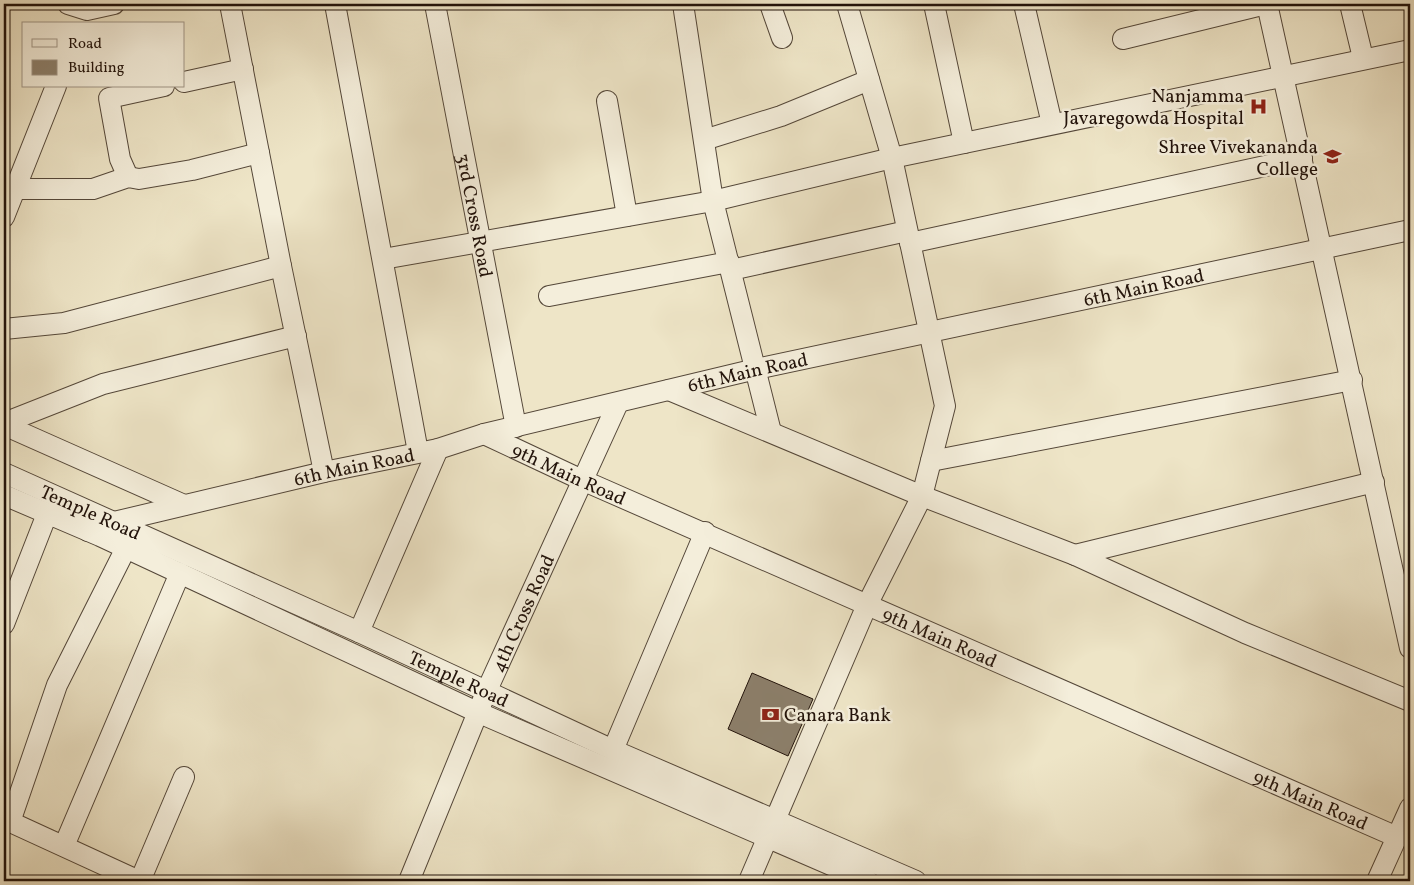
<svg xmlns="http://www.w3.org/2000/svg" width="1414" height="885" font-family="Vollkorn,serif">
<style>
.building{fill:#8c806c;stroke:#21120a}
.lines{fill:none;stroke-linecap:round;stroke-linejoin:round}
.minor-casing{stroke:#544739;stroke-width:22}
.minor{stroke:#f4eedb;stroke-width:20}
.labels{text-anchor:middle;stroke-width:5;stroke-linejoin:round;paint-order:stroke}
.poi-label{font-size:19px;fill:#21120a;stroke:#f4eedb;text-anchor:end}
.street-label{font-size:19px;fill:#21120a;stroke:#f4eedb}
</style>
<rect width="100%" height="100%" fill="#eee5c7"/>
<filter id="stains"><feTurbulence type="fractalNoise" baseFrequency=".004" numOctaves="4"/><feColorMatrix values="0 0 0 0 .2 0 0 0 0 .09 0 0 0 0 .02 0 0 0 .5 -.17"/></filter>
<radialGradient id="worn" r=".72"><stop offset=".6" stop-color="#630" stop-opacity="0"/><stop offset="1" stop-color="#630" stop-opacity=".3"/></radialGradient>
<polygon class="building" points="752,673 813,699 788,756 728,729"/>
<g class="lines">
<defs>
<g id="minor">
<polyline points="68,4 87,10 114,4"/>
<polyline points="230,4 281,266 324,472"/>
<polyline points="335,4 418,452"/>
<path id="s1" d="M 435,4 L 516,427"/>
<polyline points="683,4 713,201 771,432"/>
<polyline points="770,4 782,38"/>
<polyline points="934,4 964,143"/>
<polyline points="1024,4 1052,124"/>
<polyline points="1267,4 1410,648"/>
<polyline points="1350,4 1363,58"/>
<polyline points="1123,39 1266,4"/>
<polyline points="184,82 243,69"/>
<polyline points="607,101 627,216"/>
<polyline points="704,140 781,116 869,80"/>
<polyline points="128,177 120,159 109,98 164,86"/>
<polyline points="15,189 93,189 128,177 139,179 192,170 259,153"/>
<polyline points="4,217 56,86"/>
<polyline points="910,243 1302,158"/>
<polyline points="383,259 713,201 892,158 1410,50"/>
<polyline points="731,270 907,231"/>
<polyline points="549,296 729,262"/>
<polyline points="4,329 64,323 281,266"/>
<polyline points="669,390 922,496 1075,555 1245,633 1410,701"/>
<polyline points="4,423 103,384 296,336"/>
<polyline points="4,425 184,505"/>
<path id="s2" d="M 484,434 L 582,480 L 1397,837"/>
<polyline points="931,461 1352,380"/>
<path id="s3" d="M 4,473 L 359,632 L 613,750 L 916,881"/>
<polyline points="4,495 100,536 477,712 868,881"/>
<path id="s4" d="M 88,531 L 114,522 L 324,472 L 438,449 L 484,434 L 756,369 L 1410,230"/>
<polyline points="1075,555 1374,482"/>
<polyline points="4,624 47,514"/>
<polyline points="359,632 438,449"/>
<polyline points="613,750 705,532"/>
<polyline points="4,819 139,881"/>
<polyline points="10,822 57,685 126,548"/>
<polyline points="64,846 180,573"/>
<polyline points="140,881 184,777"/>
<path id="s5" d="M 409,881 L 487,690 L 618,403"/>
<polyline points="749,881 867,605 922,496 945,406 892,158 847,4"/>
<polyline points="1377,881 1410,808"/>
</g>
</defs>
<use href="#minor" class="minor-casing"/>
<use href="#minor" class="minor"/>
</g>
<defs>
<symbol id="hospital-bare" viewBox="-9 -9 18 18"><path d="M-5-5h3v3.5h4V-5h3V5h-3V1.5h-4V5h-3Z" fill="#8f2418" stroke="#f4eedb" stroke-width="2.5" paint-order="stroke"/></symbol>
<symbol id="university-bare" viewBox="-9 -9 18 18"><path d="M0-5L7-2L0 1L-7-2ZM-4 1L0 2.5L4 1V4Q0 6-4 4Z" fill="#8f2418" stroke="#f4eedb" stroke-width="2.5" paint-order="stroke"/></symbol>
<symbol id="bank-bare" viewBox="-9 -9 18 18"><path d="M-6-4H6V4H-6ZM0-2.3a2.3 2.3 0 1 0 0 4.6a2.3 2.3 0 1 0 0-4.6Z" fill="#8f2418" stroke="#f4eedb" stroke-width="2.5" paint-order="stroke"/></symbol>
</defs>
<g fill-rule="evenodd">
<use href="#hospital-bare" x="1246" y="94" width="25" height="25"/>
<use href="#university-bare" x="1320" y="144" width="25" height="25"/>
<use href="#bank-bare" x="758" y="702" width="25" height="25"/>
</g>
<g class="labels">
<g class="poi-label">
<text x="1244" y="102">Nanjamma<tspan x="1244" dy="22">Javaregowda Hospital</tspan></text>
<text x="1318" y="153">Shree Vivekananda<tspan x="1318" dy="22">College</tspan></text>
<text x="784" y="721" text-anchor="start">Canara Bank</text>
</g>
<g class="street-label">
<text dy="7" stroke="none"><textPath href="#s1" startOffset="215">3rd Cross Road</textPath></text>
<text dy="7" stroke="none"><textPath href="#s4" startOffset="1084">6th Main Road</textPath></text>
<text dy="7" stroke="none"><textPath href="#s4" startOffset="679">6th Main Road</textPath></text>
<text dy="7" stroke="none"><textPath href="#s4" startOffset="274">6th Main Road</textPath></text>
<text dy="7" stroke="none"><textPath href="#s2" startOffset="94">9th Main Road</textPath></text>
<text dy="7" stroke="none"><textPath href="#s3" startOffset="95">Temple Road</textPath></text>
<text dy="7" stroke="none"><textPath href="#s5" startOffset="291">4th Cross Road</textPath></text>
<text dy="7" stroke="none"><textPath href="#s2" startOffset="499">9th Main Road</textPath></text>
<text dy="7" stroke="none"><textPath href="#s3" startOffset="499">Temple Road</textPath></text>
<text dy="7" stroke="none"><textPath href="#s2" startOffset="904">9th Main Road</textPath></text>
</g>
</g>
<rect width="1414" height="885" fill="none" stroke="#eee5c7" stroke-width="20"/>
<rect x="5" y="5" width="1404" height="875" fill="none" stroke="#21120a" stroke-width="2.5"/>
<rect x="10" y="10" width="1394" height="865" fill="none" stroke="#21120a"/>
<rect x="22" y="22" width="162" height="65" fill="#f4eedb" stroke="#a09687"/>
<rect x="32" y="39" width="25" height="8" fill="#f4eedb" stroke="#a09687"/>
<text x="68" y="48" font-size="15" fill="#21120a">Road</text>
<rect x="32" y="60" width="25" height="15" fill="#8c806c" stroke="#a09687"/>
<text x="68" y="72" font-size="15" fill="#21120a">Building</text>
<rect width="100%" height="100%" filter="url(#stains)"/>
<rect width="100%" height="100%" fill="url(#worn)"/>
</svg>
